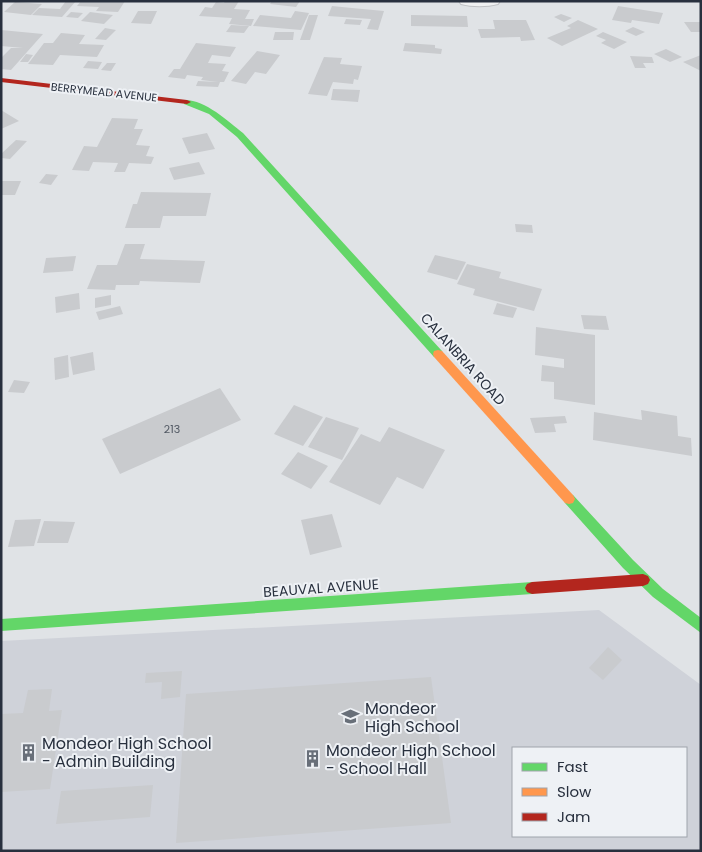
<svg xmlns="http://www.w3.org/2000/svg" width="702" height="852" font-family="Poppins,sans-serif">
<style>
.built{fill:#cfd2d9;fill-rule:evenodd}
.building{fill:#c9cbce}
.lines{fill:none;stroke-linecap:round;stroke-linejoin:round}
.street-casing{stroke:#bfc1c4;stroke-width:2}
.street{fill:#f0f1f2;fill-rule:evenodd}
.fast{fill:#63d668;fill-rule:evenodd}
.slow{fill:#ff974d;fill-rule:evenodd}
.jam{fill:#b3261e;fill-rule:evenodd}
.labels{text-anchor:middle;stroke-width:4;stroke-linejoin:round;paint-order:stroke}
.far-street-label{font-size:11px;fill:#28303e;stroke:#eef1f5}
.number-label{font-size:11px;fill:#515863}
.street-label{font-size:14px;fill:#28303e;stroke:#eef1f5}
.near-poi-label{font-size:16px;fill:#28303e;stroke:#eef1f5;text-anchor:start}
</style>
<rect width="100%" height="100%" fill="#e0e3e6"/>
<path class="built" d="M 599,610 L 701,685 L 701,851 L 1,851 L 1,641 ZM 513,748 L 686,748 L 686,836 L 513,836 Z"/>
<g class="building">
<polygon points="66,1 76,1 62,17 32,15 39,8 60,9"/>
<polygon points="81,1 125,1 118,12 96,11 99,7 77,6"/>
<polygon points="225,1 239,1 234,9 250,10 245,19 254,19 251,26 229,24 232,18 199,16 205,7 212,8 216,2 224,3"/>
<polygon points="272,1 300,1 296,7 270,4"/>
<polygon points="15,2 42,4 31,15 4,12"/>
<polygon points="332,6 352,8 384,11 378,30 367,29 371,19 328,16"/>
<polygon points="618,6 663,13 659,24 632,20 631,23 612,20"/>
<polygon points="138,11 157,11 151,24 131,23"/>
<polygon points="295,11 309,13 301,30 253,26 260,15 291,18"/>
<polygon points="71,12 83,13 78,18 66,17"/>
<polygon points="90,12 113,15 104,24 81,21"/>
<polygon points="561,14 572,18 564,22 554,17"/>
<polygon points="309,15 318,15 310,40 300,40"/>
<polygon points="411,15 467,16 468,27 411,26"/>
<polygon points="346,19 362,20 360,25 344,24"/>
<polygon points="493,20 526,20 535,40 521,41 520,37 481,38 478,29 495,29"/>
<polygon points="578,20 598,29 562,46 547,38 571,28 567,26"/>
<polygon points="684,22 701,22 701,32 691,32"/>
<polygon points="231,25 249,26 244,33 226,32"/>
<polygon points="633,27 645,32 636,36 625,31"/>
<polygon points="105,28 116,30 106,40 95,39"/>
<polygon points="1,30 43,34 11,70 1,69 1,58 11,48 23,48 1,46"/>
<polygon points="275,32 294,32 293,40 273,40"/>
<polygon points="603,32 627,42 614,49 601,43 606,40 596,36"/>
<polygon points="61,33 85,35 79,44 104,45 97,57 60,55 53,65 28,64 44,43 53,43"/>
<polygon points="196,43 236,47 230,57 212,55 208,63 226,64 222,71 229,72 224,82 220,82 218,87 196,86 198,81 218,82 201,80 203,77 187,75 185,79 168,77 174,69 180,69"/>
<polygon points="405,43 435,45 435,48 442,49 441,54 403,51"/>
<polygon points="666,49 682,57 670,62 654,54"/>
<polygon points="257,51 280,55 266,74 255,72 246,84 231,81"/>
<polygon points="26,54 33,55 28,62 20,62"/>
<polygon points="701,55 701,71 683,62"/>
<polygon points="630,56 652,57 654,63 643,63 646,68 635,68"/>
<polygon points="324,57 342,58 340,64 362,66 358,80 354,79 353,84 333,82 327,96 308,94"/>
<polygon points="88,61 102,62 98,69 83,68"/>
<polygon points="107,63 116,63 111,71 101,70"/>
<polygon points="333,89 360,90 358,102 331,100"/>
<polygon points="1,110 19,121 1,129"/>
<polygon points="112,118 138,119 134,129 143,129 136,145 150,146 146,156 154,157 151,164 129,163 125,172 114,172 118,163 93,162 89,171 72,170 84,146 97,147"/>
<polygon points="207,133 215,149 189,154 182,138"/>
<polygon points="16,140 27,141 10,159 1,158 1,154"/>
<polygon points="199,162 205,174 174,180 169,168"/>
<polygon points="46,174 58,175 51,185 39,183"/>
<polygon points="1,181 21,181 15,195 1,195"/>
<polygon points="141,192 211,193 206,216 163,216 160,228 125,228 133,204 137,204"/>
<polygon points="515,224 532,225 533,233 516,232"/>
<polygon points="125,244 145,244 140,259 205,261 200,283 140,281 139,285 116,285 115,290 87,289 97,265 117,265"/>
<polygon points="435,255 466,262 457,280 427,272"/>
<polygon points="76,256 73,271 43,273 46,258"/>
<polygon points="467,264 501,272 499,278 542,289 534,311 473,295 475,289 457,284"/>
<polygon points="79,293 80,309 56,313 55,297"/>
<polygon points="111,295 111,305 95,308 95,298"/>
<polygon points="497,303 517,308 513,318 493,314"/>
<polygon points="120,306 123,314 99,320 96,312"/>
<polygon points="581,315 606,316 609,330 584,329"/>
<polygon points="536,327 595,335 595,405 554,399 554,382 541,381 542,365 564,368 564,359 535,355"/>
<polygon points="93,352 95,370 73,375 70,357"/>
<polygon points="68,355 69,377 55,380 54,358"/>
<polygon points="14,380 30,382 24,393 8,392"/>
<polygon points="220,388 241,420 120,474 102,439"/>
<polygon points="294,405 323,417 303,446 274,434"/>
<polygon points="641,410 677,416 678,436 691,438 692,456 593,440 594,412 642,420"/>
<polygon points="565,416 567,423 554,424 556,432 535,433 530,418"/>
<polygon points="326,417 359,428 342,460 308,447"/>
<polygon points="389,427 445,450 423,489 397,477 380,505 329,482 361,434 380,442"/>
<polygon points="298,452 328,466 311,489 281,474"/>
<polygon points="332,514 342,547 310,555 301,520"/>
<polygon points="41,519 34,546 8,547 15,520"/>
<polygon points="44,521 75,522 68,543 37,543"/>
<polygon points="608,647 622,660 603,680 589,668"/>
<polygon points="182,671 180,697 161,699 162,682 145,683 146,673"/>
<polygon points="431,677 451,823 176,843 186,694"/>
<polygon points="52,689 49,711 62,710 50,789 1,792 1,714 23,713 28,690"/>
<polygon points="153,785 150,817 56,824 61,791"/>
</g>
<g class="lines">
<defs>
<path id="street" d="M 459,1 L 500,1 L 498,4 C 487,7 472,7 461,4 Z"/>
</defs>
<use href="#street" class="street-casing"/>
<use href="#street" class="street"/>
<g class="fast">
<path d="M 184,100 C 204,99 228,121 243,133 L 442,351 L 443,354 L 442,357 L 434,357 L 237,137 L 209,114 L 184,104 Z"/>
<polygon points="569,494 573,495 633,560 663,589 701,618 701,633 653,597 623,568 565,503 563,499 565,495"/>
<polygon points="532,582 537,584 539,588 537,592 532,594 1,631 1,619"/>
</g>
<polygon class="slow" points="438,350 442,351 573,495 575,499 573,503 569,504 565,503 434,357 433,354 434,351"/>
<g class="jam">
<polygon points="1,78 187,100 191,102 187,104 1,82"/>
<polygon points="643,574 648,576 650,580 648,584 643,586 532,594 527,592 525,588 527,584 532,582"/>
</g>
</g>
<defs>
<symbol id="school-bare" viewBox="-9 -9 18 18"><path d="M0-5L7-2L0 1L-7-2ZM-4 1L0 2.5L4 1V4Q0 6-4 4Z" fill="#686f79" stroke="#eef1f5" stroke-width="2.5" paint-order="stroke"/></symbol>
<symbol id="building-bare" viewBox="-9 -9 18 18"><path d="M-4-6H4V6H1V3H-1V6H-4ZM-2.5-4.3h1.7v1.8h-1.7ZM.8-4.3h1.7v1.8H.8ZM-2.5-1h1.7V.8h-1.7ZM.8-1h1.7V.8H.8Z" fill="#686f79" stroke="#eef1f5" stroke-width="2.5" paint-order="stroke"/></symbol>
</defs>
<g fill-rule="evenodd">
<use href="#school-bare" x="338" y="704" width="25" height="25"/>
<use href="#building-bare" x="16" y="740" width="25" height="25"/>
<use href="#building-bare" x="300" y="746" width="25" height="25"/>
</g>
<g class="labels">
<g class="far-street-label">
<text transform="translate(104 92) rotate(6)" y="4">BERRYMEAD AVENUE</text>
</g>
<g class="number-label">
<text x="172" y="433">213</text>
</g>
<g class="street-label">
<text transform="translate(463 359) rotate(48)" y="5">CALANBRIA ROAD</text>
<text transform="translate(321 588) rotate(-4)" y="5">BEAUVAL AVENUE</text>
</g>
<g class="near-poi-label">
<text x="365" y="714">Mondeor<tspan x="365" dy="18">High School</tspan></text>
<text x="42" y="749">Mondeor High School<tspan x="42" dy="18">- Admin Building</tspan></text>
<text x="326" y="756">Mondeor High School<tspan x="326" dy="18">- School Hall</tspan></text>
</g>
</g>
<rect width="702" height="852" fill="none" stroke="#28303e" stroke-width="5"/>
<rect x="512" y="747" width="175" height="90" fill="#eef1f5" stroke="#9fa4ac"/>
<rect x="522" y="763" width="25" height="8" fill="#63d668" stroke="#9fa4ac"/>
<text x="557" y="772" font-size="15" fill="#28303e">Fast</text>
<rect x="522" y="788" width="25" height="8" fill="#ff974d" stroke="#9fa4ac"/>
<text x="557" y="797" font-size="15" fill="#28303e">Slow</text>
<rect x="522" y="813" width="25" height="8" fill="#b3261e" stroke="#9fa4ac"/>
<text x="557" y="822" font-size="15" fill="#28303e">Jam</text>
</svg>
